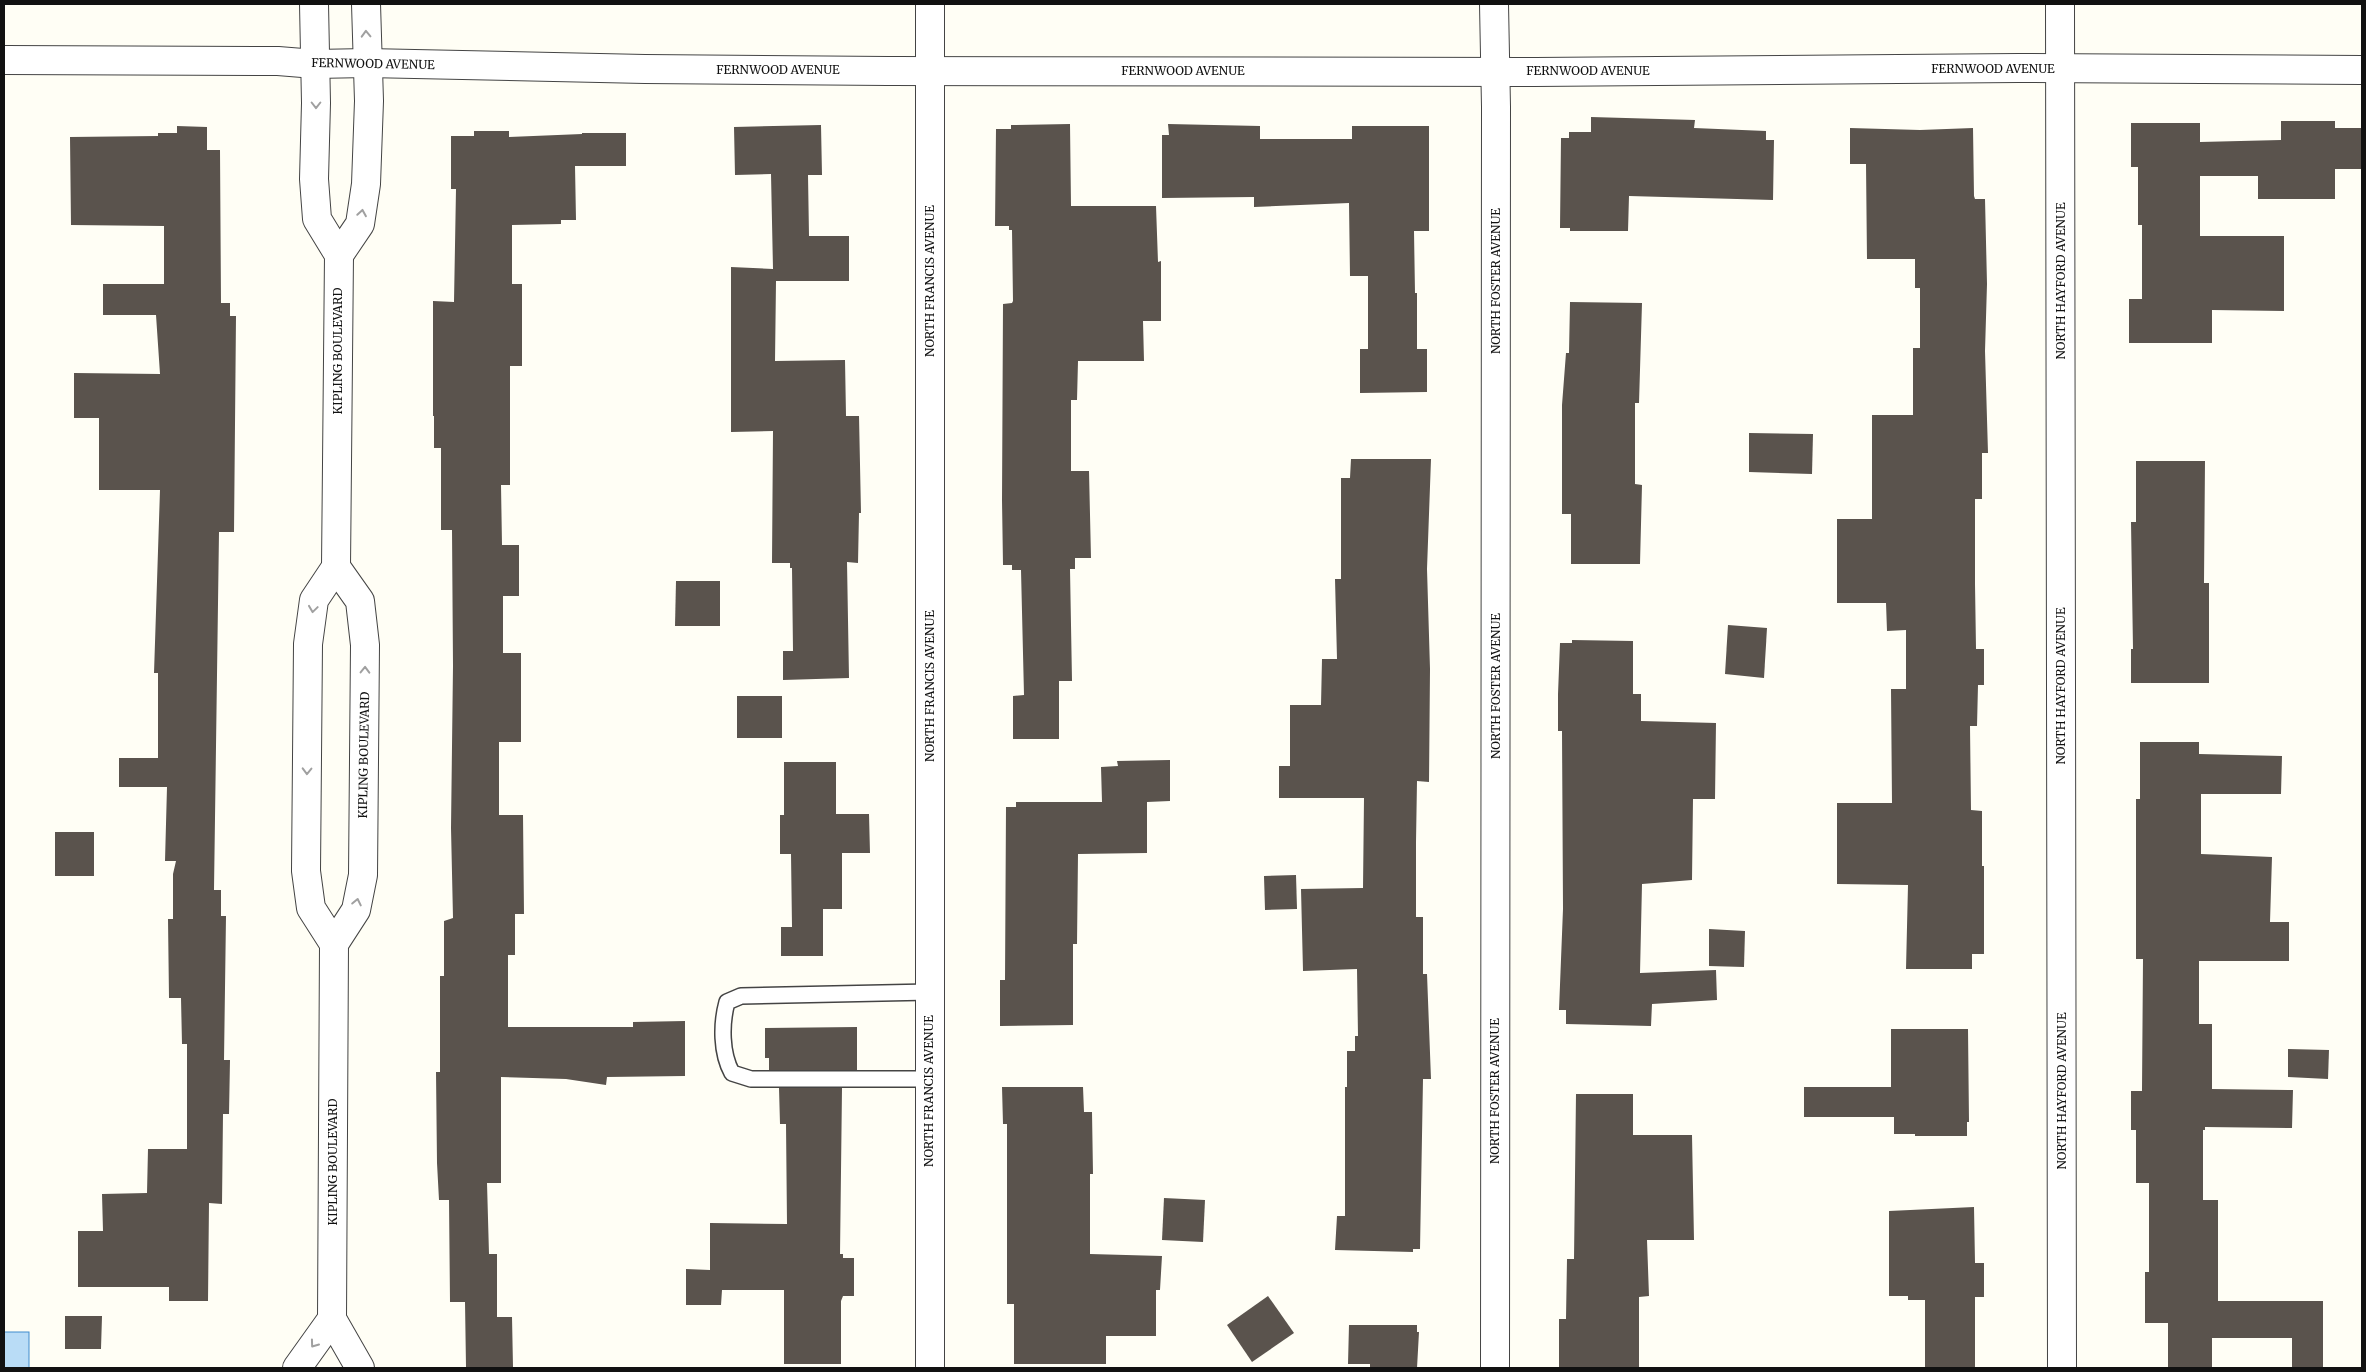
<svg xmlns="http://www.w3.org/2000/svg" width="2366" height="1372" font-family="Merriweather,serif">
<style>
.water{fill:#b9dcf6;stroke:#408ccd}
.building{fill:#5a534d}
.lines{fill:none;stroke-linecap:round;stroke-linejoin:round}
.service-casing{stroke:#444;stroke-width:18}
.minor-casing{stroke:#444;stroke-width:30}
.service{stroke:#fff;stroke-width:15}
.minor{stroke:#fff;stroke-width:28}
.oneway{stroke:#a0a0a0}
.labels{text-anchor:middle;stroke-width:5;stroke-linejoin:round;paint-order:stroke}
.street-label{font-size:12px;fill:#111;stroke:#fff}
</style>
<rect width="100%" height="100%" fill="#fffef5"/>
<rect class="water" x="4" y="1332" width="25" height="36"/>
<g class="building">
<polygon points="1591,117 1695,120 1694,128 1766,131 1766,140 1774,140 1773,200 1629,196 1628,231 1570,231 1570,228 1560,228 1561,138 1569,138 1569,132 1591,132"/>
<polygon points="2281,121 2335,121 2335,128 2362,128 2362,169 2335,169 2335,199 2258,199 2258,176 2200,176 2200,236 2284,236 2284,311 2212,310 2212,343 2129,343 2129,299 2142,299 2142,225 2138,225 2138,167 2131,167 2131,123 2200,123 2200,142 2281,140"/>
<polygon points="1070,124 1071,206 1156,206 1158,262 1161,261 1161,321 1143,321 1144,361 1078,361 1077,400 1071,400 1071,471 1089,471 1091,558 1075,558 1075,569 1070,569 1072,681 1059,681 1059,739 1013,739 1013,696 1024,695 1021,570 1012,570 1012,565 1003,565 1002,500 1003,304 1012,303 1013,301 1012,230 1009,230 1009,226 995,226 996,129 1011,129 1011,125"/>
<polygon points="1168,124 1260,126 1260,139 1352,139 1352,126 1429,126 1429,231 1414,231 1415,293 1417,293 1417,349 1427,349 1427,392 1360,393 1360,349 1368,349 1368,276 1350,276 1349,203 1254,207 1254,197 1162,198 1162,135 1169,135"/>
<polygon points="821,125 822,175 808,175 809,236 849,236 849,281 776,281 775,361 845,360 846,416 859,416 861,513 859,513 858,563 847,562 849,678 783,680 783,651 793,651 792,568 790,568 790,563 772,563 773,431 731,432 731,267 773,269 771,174 735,175 734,127"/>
<polygon points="177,126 207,127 207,150 220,150 221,303 230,303 230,316 236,316 234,532 219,532 214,890 221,890 221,916 226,916 224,1060 230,1060 229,1114 223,1114 222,1204 209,1203 208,1301 169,1301 169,1287 78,1287 78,1231 103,1231 102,1194 147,1193 148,1149 187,1149 187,1044 182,1044 181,998 169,998 168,919 173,919 173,874 176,861 165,861 167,787 119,787 119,758 158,758 158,673 154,673 160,490 99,490 99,418 74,418 74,373 160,374 156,315 103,315 103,284 164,284 164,226 71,225 70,137 158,136 158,133 177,133"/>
<polygon points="1850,128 1920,130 1973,128 1974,196 1975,199 1985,199 1987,284 1985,351 1988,453 1982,453 1982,499 1975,499 1975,584 1976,649 1984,649 1984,685 1978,685 1977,726 1970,726 1971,810 1982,811 1982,866 1984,866 1984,954 1972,954 1972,969 1906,969 1908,885 1837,884 1837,803 1892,803 1891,689 1906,689 1906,630 1887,631 1886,603 1837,603 1837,519 1872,519 1872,415 1913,415 1913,348 1920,348 1920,288 1915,288 1915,259 1867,259 1866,164 1850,164"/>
<polygon points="474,131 509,131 509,137 582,134 582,133 626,133 626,166 575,166 576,220 561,220 561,224 512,225 512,284 522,284 522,366 510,366 510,485 501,485 502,545 519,545 519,596 503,596 503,653 521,653 521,742 499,742 499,815 523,815 524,914 515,914 515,955 508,955 508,1027 633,1027 633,1022 685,1021 685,1076 607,1077 606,1085 566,1079 501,1077 501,1183 487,1183 489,1254 497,1254 497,1317 512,1317 513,1367 466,1367 465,1302 450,1302 449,1200 439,1200 437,1163 436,1072 440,1072 440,976 444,976 444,921 453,918 451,828 453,666 452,530 441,530 441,448 434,448 434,416 433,416 433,301 454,302 456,189 451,189 451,136 474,136"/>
<polygon points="1570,302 1642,303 1639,403 1635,403 1635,484 1642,485 1640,564 1571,564 1571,514 1562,514 1562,405 1566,353 1569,353"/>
<polygon points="1749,433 1813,434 1812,474 1749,472"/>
<polygon points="1351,459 1431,459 1427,569 1430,669 1429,782 1417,781 1416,842 1416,917 1423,917 1423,974 1427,974 1431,1079 1423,1079 1420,1249 1413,1249 1413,1252 1335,1250 1337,1216 1345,1216 1345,1087 1347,1087 1347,1051 1355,1051 1355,1036 1358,1036 1357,969 1303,971 1301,889 1363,888 1364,798 1279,798 1279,766 1290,766 1290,705 1321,705 1322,659 1337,659 1335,579 1341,579 1341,478 1350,478"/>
<polygon points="2136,461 2205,461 2204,583 2209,583 2209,683 2131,683 2131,649 2133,649 2131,522 2136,522"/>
<polygon points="676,581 720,581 720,626 675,626"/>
<polygon points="1728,625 1767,628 1764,678 1725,674"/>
<polygon points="1572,640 1633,641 1633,694 1641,694 1641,721 1716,723 1715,799 1693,799 1692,880 1642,884 1640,973 1716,970 1717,1000 1652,1004 1651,1026 1566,1024 1566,1010 1559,1010 1563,909 1562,731 1558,731 1558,694 1560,643 1572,643"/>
<rect x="737" y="696" width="45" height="42"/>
<polygon points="2140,742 2199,742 2199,754 2282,756 2281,794 2201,794 2201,854 2272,857 2270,922 2289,922 2289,961 2199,961 2199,1024 2212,1024 2212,1089 2293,1090 2292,1128 2205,1127 2205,1130 2203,1130 2203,1200 2218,1200 2218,1301 2323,1301 2323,1368 2292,1368 2292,1338 2212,1338 2212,1368 2168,1368 2168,1323 2145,1323 2145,1272 2149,1272 2149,1183 2136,1183 2136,1130 2131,1130 2131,1091 2142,1091 2143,959 2136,959 2136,799 2140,799"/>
<polygon points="1170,760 1170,801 1147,802 1147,853 1078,854 1077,944 1073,944 1073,1025 1000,1026 1000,980 1005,980 1006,807 1016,807 1016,802 1102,802 1101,767 1118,766 1117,761"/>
<polygon points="784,762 836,762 836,814 869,814 870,853 842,853 842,909 823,909 823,956 781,956 781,927 792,927 791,854 780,854 780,815 784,815"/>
<rect x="55" y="832" width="39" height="44"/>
<polygon points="1296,875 1297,909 1265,910 1264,876"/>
<polygon points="1709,929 1745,931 1744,967 1709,966"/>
<polygon points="857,1027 857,1070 769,1070 769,1058 765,1058 765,1028"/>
<polygon points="1891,1029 1968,1029 1969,1122 1967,1122 1967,1136 1915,1136 1915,1134 1894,1134 1894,1117 1804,1117 1804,1087 1891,1087"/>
<polygon points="2288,1049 2329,1050 2328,1079 2288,1077"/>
<polygon points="1002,1087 1083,1087 1084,1112 1092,1112 1093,1174 1090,1174 1090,1254 1162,1256 1160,1290 1156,1290 1156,1336 1106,1336 1106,1364 1014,1364 1014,1304 1007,1304 1007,1124 1003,1124"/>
<polygon points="779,1088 842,1088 840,1254 843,1254 843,1258 854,1258 854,1296 843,1296 841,1301 841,1364 784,1364 784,1290 722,1290 721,1305 686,1305 686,1269 710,1270 710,1223 787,1224 786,1124 780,1124"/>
<polygon points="1576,1094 1633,1094 1633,1135 1692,1135 1694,1240 1647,1240 1649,1296 1639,1297 1639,1368 1559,1368 1559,1319 1566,1319 1567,1259 1574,1259"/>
<polygon points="1164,1198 1205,1200 1203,1242 1162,1240"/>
<polygon points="1974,1207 1975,1263 1984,1263 1984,1297 1975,1297 1975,1368 1925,1368 1925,1300 1908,1300 1908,1296 1889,1296 1889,1211"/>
<polygon points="1268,1296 1294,1333 1252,1362 1227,1325"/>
<polygon points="65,1316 102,1316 101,1349 65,1349"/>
<polygon points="1349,1325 1417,1325 1417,1332 1419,1332 1417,1368 1370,1368 1370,1364 1348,1364"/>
</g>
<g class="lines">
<defs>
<path id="service" d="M 929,1079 L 751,1079 L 732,1073 C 721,1053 721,1024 727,1002 L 741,996 L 930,992"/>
<g id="minor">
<polyline points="314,4 316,103 314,179 317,219 339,255 336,567 314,600 308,644 306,871 311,908 334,944"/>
<polyline points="1494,4 1496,107 1495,1368"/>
<polyline points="2060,4 2062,1368"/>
<polyline points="4,60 278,61 315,64 367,63 645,69 888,71 1535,72 2018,68 2362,70"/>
<polyline points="339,255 360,224 366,184 369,101 366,4"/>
<polyline points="336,567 360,601 365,645 363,875 356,910 334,944 332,1319 360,1368"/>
<polyline points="297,1368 332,1319"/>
<polyline points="930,1368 930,4"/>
</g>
</defs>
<use href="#service" class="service-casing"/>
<use href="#minor" class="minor-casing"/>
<use href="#service" class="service"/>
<use href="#minor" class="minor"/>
</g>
<defs><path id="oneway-chevron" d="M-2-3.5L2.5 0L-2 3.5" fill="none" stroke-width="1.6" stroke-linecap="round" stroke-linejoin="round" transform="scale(1.25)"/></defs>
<g class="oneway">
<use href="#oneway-chevron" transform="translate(366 34) rotate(-92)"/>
<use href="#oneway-chevron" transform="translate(316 105) rotate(90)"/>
<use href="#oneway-chevron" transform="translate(362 213) rotate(-81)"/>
<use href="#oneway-chevron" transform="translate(313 609) rotate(98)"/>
<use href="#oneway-chevron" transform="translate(365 670) rotate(-89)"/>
<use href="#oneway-chevron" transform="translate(307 771) rotate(91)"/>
<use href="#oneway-chevron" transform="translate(357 902) rotate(-78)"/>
<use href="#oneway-chevron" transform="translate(314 1344) rotate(126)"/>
</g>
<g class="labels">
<g class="street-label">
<text transform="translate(373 64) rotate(1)" y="4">FERNWOOD AVENUE</text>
<text x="1993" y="73">FERNWOOD AVENUE</text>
<text x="778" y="74">FERNWOOD AVENUE</text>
<text x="1183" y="75">FERNWOOD AVENUE</text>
<text x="1588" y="75">FERNWOOD AVENUE</text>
<text transform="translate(930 281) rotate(-90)" y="4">NORTH FRANCIS AVENUE</text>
<text transform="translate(1496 281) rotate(-90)" y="4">NORTH FOSTER AVENUE</text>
<text transform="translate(2061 281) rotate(-90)" y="4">NORTH HAYFORD AVENUE</text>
<text transform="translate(338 351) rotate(-90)" y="4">KIPLING BOULEVARD</text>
<text transform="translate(930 686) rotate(-90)" y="4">NORTH FRANCIS AVENUE</text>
<text transform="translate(1496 686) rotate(-90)" y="4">NORTH FOSTER AVENUE</text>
<text transform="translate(2061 686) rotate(-90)" y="4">NORTH HAYFORD AVENUE</text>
<text transform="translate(364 755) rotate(-89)" y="4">KIPLING BOULEVARD</text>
<text transform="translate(929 1091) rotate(-90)" y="4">NORTH FRANCIS AVENUE</text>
<text transform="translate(1495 1091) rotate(-90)" y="4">NORTH FOSTER AVENUE</text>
<text transform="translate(2062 1091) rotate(-90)" y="4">NORTH HAYFORD AVENUE</text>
<text transform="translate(333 1162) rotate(-90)" y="4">KIPLING BOULEVARD</text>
</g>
</g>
<rect width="2366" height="1372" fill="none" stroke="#111111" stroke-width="10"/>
</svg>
